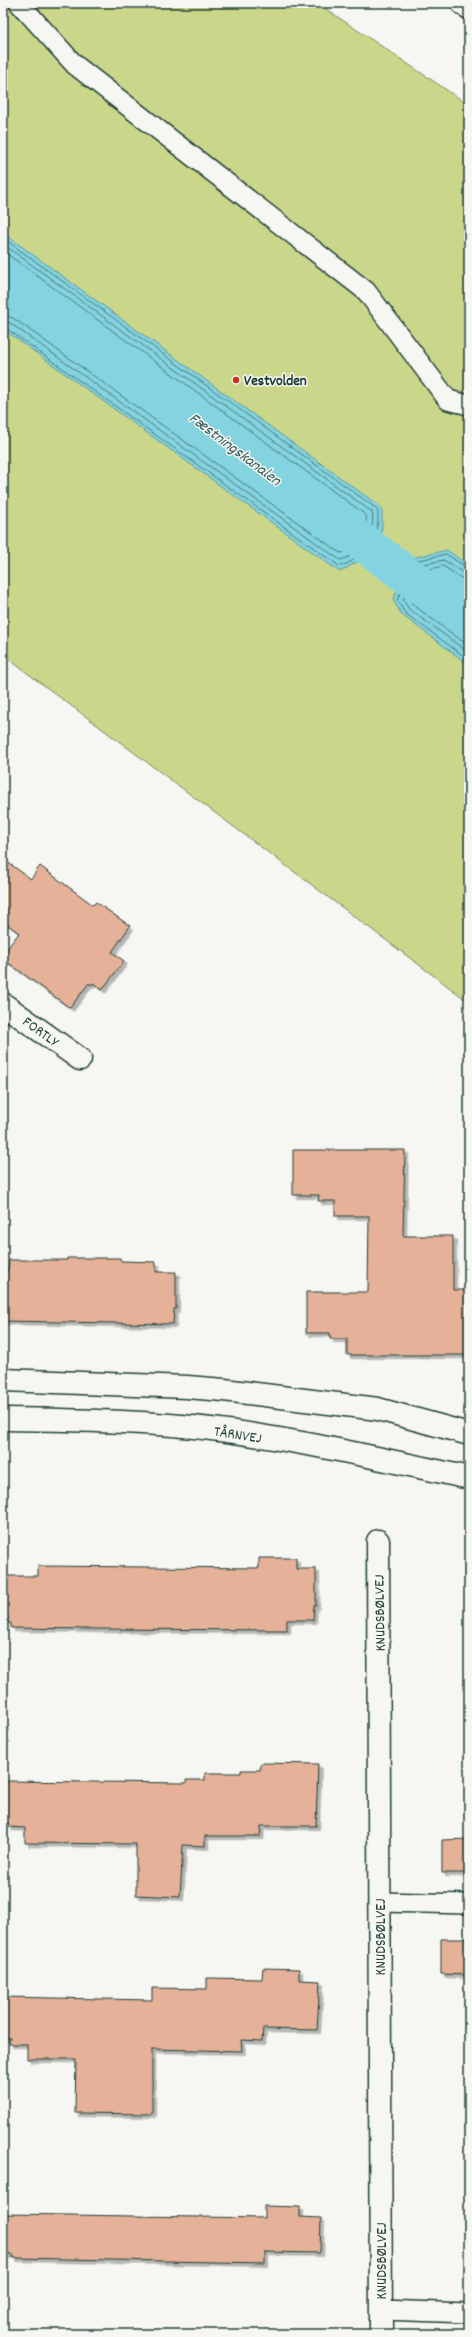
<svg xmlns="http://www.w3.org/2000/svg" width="472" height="2337" font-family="Dekko,sans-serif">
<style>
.green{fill:#cad78b;stroke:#748a60}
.water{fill:#84d3e1;stroke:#5c979c}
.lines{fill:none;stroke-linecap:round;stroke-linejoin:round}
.shore{stroke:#477979;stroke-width:1}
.canal{stroke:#84d3e1;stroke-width:38}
.building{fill:#e5b198;stroke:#1f3d34;filter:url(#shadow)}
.lane-casing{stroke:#1f3d34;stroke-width:22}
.street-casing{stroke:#1f3d34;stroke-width:25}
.secondary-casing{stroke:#1f3d34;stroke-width:25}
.highway-casing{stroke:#1f3d34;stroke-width:25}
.lane{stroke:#f6f6f2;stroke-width:19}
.street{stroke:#f6f6f2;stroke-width:22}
.secondary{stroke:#f6f6f2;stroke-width:22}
.highway{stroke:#f6f6f2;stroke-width:22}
.poi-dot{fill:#c8321e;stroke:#f6f6f2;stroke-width:1.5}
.labels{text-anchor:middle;stroke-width:3;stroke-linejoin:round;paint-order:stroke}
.poi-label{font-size:15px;font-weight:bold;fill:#1f3d34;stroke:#f6f6f2;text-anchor:start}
.street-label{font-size:15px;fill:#1f3d34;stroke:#f6f6f2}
.water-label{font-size:16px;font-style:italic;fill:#335b57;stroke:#f6f6f2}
</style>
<defs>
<filter id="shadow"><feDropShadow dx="3.5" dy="3.5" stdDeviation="0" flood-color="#0004"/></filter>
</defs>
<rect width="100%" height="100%" fill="#f6f6f2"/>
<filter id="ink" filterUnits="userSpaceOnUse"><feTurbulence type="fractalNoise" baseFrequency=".025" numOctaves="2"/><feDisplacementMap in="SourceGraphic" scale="8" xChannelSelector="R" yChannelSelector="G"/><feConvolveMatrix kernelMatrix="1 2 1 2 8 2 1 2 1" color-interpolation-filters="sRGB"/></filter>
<g filter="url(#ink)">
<polygon class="green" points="3,3 317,3 469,105 469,1002 3,655"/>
<g class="water">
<polygon points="3,233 382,508 382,529 365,557 340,572 3,329"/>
<polygon points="447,550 469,566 469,665 402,615 393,600 412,558"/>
</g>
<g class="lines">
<g class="shore">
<path d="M 3,238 L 377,509 C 383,532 362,562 339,566 L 3,326"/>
<path d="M 3,244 L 372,512 C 377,531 358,557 340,560 L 10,323 L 3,321"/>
<path d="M 3,251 L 366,515 C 369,529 354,552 340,553 L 13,318 L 3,315"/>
<polyline points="469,569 446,554 415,561 397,600 405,613 469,660"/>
<polyline points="469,574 463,573 444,560 419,565 403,600 409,609 469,653"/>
<polyline points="469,580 461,578 443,566 423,571 410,599 413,605 469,646"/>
</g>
<polyline class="canal" points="328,517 469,621"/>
</g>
<g class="building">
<polygon points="3,859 31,879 40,866 93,905 96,902 130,926 112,952 124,961 102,990 93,983 91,985 89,983 70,1008 3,959 3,954 19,933 3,921"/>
<polygon points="293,1150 405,1150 403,1236 453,1236 453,1290 469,1290 469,1355 347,1355 347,1339 330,1339 330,1333 306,1333 306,1292 368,1292 369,1216 335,1216 335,1201 318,1201 319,1195 293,1195"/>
<polygon points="67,1258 120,1258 121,1261 156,1262 156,1272 176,1272 176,1309 174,1309 173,1324 3,1321 3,1270 8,1270 9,1260 67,1260"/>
<polygon points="259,1558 296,1558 296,1569 316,1569 316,1605 314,1605 313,1620 287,1620 287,1630 92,1629 11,1628 11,1623 7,1623 8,1616 3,1616 3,1576 38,1576 38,1566 259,1568"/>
<polygon points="261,1763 318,1764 316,1826 261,1826 260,1836 205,1836 205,1846 183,1845 180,1897 136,1895 136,1844 25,1843 25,1828 8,1827 8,1823 3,1823 3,1781 186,1783 186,1780 205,1780 205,1773 241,1773 241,1770 260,1770"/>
<polygon points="469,1839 469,1873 442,1873 442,1840"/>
<polygon points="441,1939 469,1939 469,1975 441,1974"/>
<polygon points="263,1968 299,1969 299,1980 320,1981 317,2030 263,2029 262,2041 241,2040 242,2051 152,2049 152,2114 75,2113 76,2059 27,2059 27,2044 9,2044 10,2038 3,2038 3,1997 152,2000 152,1988 207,1989 207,1978 262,1979"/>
<polygon points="264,2206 300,2207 300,2217 321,2218 320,2253 265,2252 265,2263 13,2258 13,2255 3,2254 3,2214 264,2218"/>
</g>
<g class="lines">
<defs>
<g id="lane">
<polyline points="19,3 75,65 366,291 448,400 469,405"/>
<polyline points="380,1902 469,1904"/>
<polyline points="381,2310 469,2313"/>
</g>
<g id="street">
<polyline points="3,1004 80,1059"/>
<polyline points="378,1541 381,2334"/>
</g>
<g id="secondary">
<polyline points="3,1380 187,1387 224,1390 378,1409 469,1434"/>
<path d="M 3,1419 C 75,1420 149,1421 220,1430 C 304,1441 387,1460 469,1478"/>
</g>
<polyline id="highway" points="462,3 469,8"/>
</defs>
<use href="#lane" class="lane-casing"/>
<use href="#street" class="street-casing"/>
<use href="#secondary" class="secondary-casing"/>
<use href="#highway" class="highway-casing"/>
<use href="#lane" class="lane"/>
<use href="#street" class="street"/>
<use href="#secondary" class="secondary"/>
<use href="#highway" class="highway"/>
</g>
</g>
<circle class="poi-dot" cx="236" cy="380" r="4"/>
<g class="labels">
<g class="poi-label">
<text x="244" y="385">Vestvolden</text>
</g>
<g class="street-label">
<text transform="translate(41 1031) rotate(36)" y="5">FORTLY</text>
<text transform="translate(238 1434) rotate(9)" y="5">TÅRNVEJ</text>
<text transform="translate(379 1613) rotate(-91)" y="5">KNUDSBØLVEJ</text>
<text transform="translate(380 1937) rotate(-90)" y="5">KNUDSBØLVEJ</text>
<text transform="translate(381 2261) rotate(-90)" y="5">KNUDSBØLVEJ</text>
</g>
<g class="water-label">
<text transform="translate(236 448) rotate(37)" y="6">Fæstningskanalen</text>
</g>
</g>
<rect width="472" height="2337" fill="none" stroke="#f6f6f2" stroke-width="16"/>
<rect x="8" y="8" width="456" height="2321" fill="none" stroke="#1f3d34" stroke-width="1.5" filter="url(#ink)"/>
</svg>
